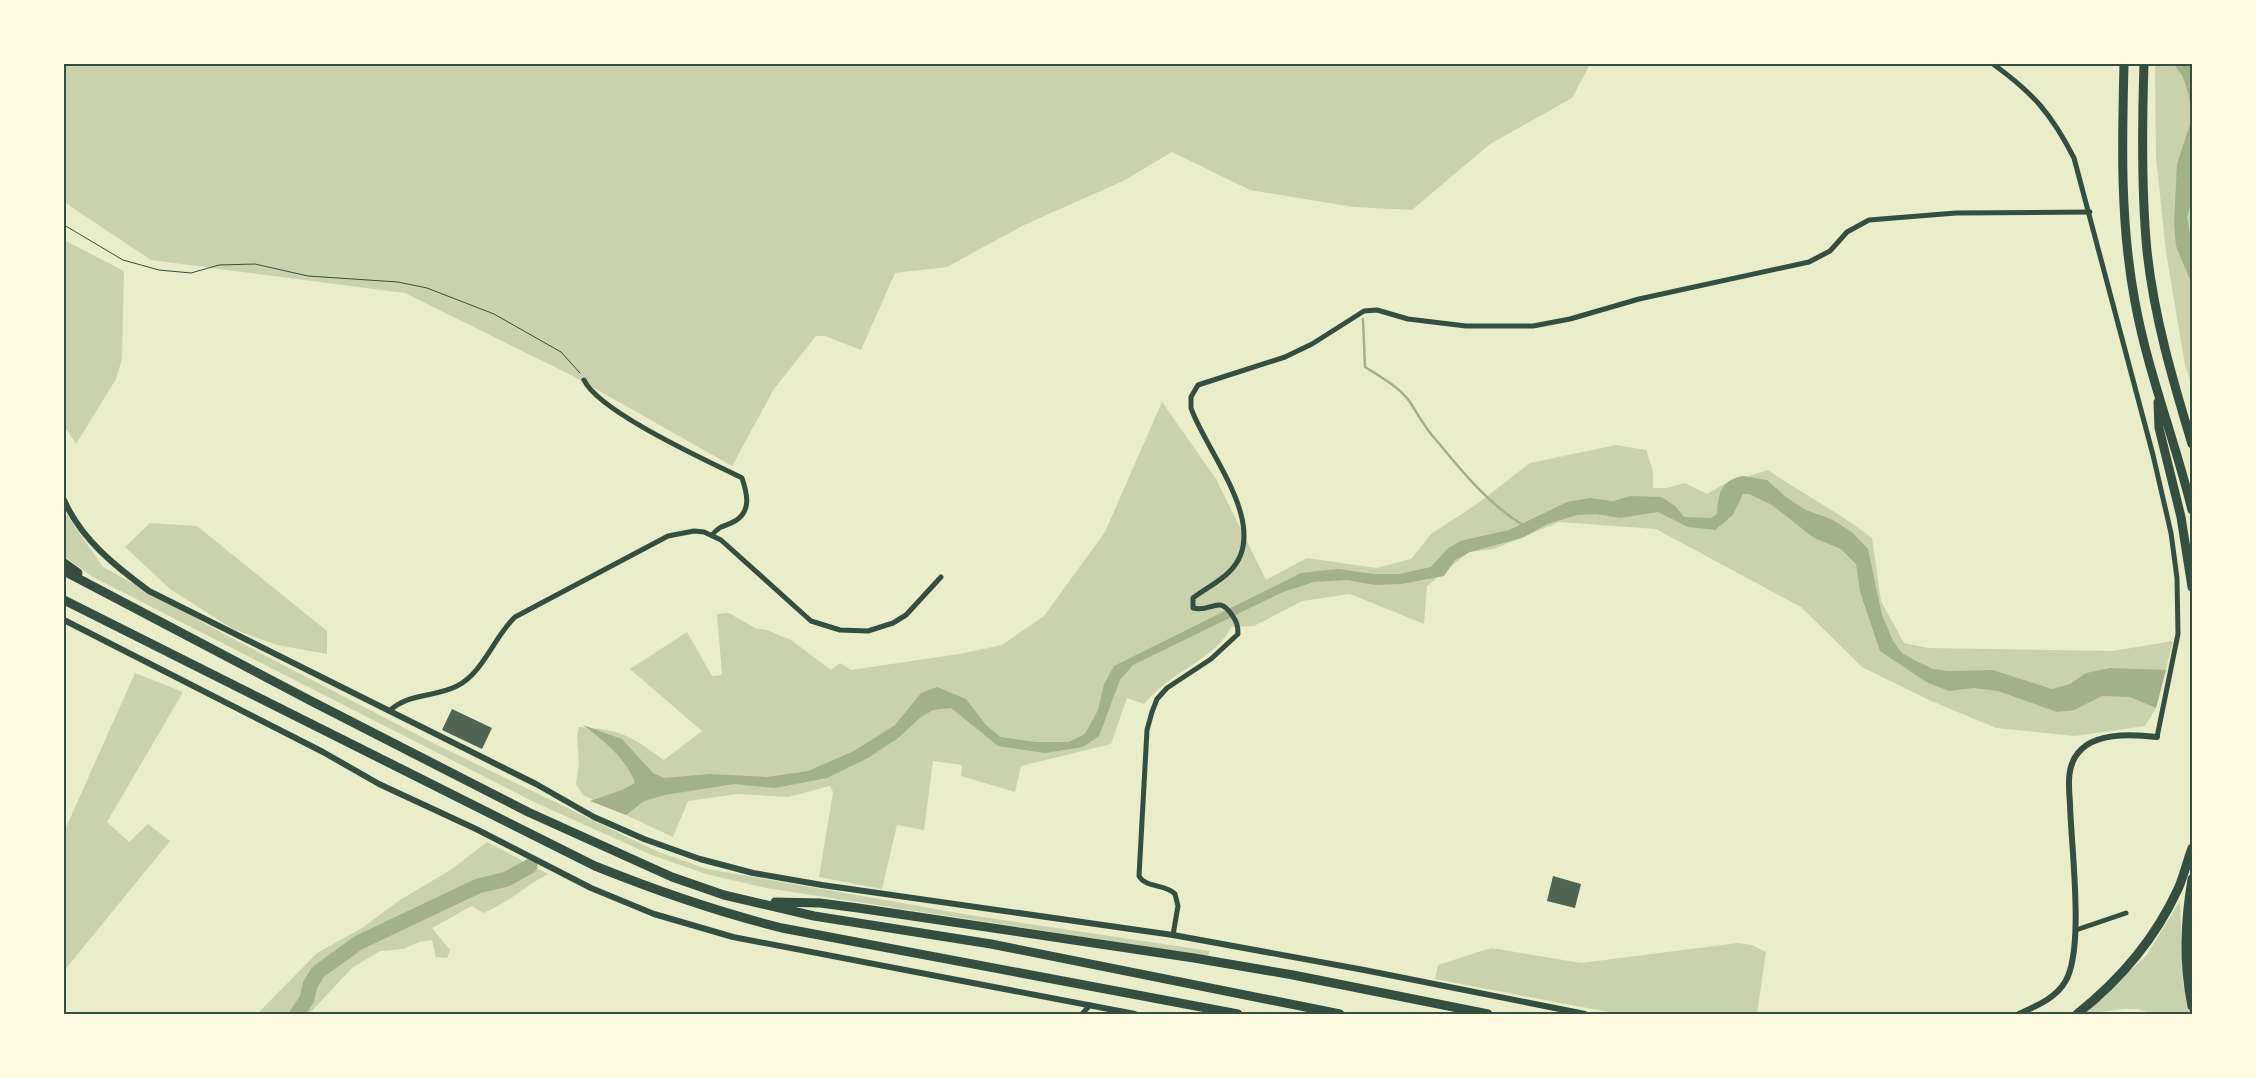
<svg xmlns="http://www.w3.org/2000/svg" width="2256" height="1078" font-family="'IBM Plex Sans',sans-serif">
<style>
.green{fill:#cad2ad}
.water{fill:#a3b18a}
.lines{fill:none;stroke-linecap:round;stroke-linejoin:round}
.stream{stroke:#a3b18a;stroke-width:2.5}
.river{stroke:#a3b18a;stroke-width:15}
.building{fill:#4f6655}
.path{stroke:#344e41;stroke-width:1}
.minor{stroke:#344e41;stroke-width:5}
.tertiary{stroke:#344e41;stroke-width:6}
.motorway{stroke:#344e41;stroke-width:9}
.neatline{fill:none;stroke:#344e41;stroke-width:2}
</style>
<rect width="100%" height="100%" fill="#e9edc9"/>
<g class="green">
<polygon points="64,64 1590,64 1572,98 1490,144 1412,210 1353,207 1250,190 1172,152 1123,181 1024,225 947,267 895,273 861,350 825,336 816,336 774,389 732,466 573,376 405,293 151,260 64,202"/>
<polygon points="2155,64 2192,64 2192,387 2185,365 2166,252 2156,157"/>
<polygon points="64,240 124,271 122,359 116,379 76,444 64,426"/>
<path d="M 1162,402 L 1216,479 L 1266,580 L 1307,558 L 1376,568 L 1411,559 L 1431,534 L 1477,504 L 1530,463 L 1616,445 L 1646,450 L 1653,471 L 1653,488 L 1667,488 L 1685,483 L 1707,494 L 1726,483 L 1768,470 C 1802,494 1839,512 1872,538 L 1881,601 L 1904,643 L 1928,648 L 2113,651 L 2173,641 L 2156,708 L 2145,726 L 2075,736 L 1996,728 L 1929,700 L 1862,667 L 1801,607 L 1656,529 L 1559,522 L 1494,549 L 1469,552 L 1427,586 L 1424,624 L 1350,594 L 1302,601 L 1254,626 L 1231,627 C 1220,651 1190,665 1170,680 C 1160,687 1152,695 1144,704 L 1127,698 L 1111,744 L 1021,766 L 1015,792 L 961,776 L 962,765 L 933,761 L 924,830 L 897,825 L 882,889 L 819,877 L 833,792 L 830,786 L 788,797 L 737,794 L 688,801 L 673,837 L 583,795 L 576,784 L 579,763 L 577,736 L 579,727 C 622,730 629,735 664,760 L 702,731 L 630,669 L 687,632 L 712,676 L 722,675 L 717,614 L 729,613 L 755,628 L 767,630 L 791,640 L 831,670 L 840,663 L 851,670 L 959,654 L 1002,645 L 1044,616 L 1105,532 Z"/>
<polygon points="64,511 103,567 224,634 435,744 656,851 707,869 970,915 1210,951 1208,956 766,888 706,874 652,855 536,803 91,576 64,556"/>
<polygon points="150,523 197,526 327,631 327,654 277,645 233,629 170,589 125,547"/>
<polygon points="135,673 183,692 107,822 129,842 148,824 170,841 64,971 64,832"/>
<path d="M 487,842 L 548,874 C 525,886 507,904 483,913 L 472,906 L 432,928 L 450,950 L 447,958 L 436,957 L 432,940 L 419,942 L 403,949 L 380,951 L 352,968 L 309,1014 L 257,1014 L 317,953 L 362,928 L 400,900 L 452,869 Z"/>
<polygon points="2180,901 2183,983 2191,1014 2154,1014 2137,1009 2125,1009 2083,1014 2146,956"/>
<polygon points="1738,943 1752,945 1766,952 1757,1014 1619,1014 1435,979 1438,965 1491,948 1581,963"/>
</g>
<g class="water">
<polygon points="2174,64 2192,64 2192,200 2187,217 2192,245 2192,285 2176,246 2174,223 2177,164 2192,118 2189,96 2183,77"/>
<path d="M 1743,476 L 1767,480 L 1786,497 L 1806,510 L 1833,520 L 1853,533 L 1868,549 L 1882,615 L 1893,641 L 1902,653 L 1914,660 L 1933,669 L 1948,671 L 1993,670 L 2052,689 L 2070,684 L 2086,673 L 2110,668 L 2166,670 L 2156,708 L 2130,697 L 2102,696 L 2074,710 L 2057,712 L 1998,691 L 1974,688 L 1949,691 L 1926,682 L 1880,651 L 1860,592 L 1856,564 L 1841,549 L 1814,538 L 1772,505 L 1749,494 L 1743,494 L 1733,515 L 1715,530 L 1688,527 L 1658,512 L 1620,518 L 1596,514 L 1577,515 L 1547,524 L 1522,538 L 1470,552 L 1455,560 L 1444,576 L 1402,584 L 1374,585 L 1347,580 L 1314,582 L 1283,592 L 1133,665 L 1120,680 L 1099,736 L 1083,747 L 1045,753 L 998,746 L 951,708 L 933,710 L 920,718 L 897,739 L 868,758 L 827,778 L 775,788 L 734,784 L 665,795 L 644,801 L 626,815 L 590,801 L 622,790 L 635,783 C 626,758 604,741 583,725 L 622,739 L 653,773 L 664,778 L 710,774 L 767,777 L 808,771 L 854,751 L 895,725 L 921,693 L 937,687 L 966,699 L 986,725 L 1000,737 L 1036,742 L 1069,742 L 1085,734 L 1098,710 L 1104,684 L 1114,666 L 1301,573 L 1338,569 L 1374,574 L 1399,574 L 1431,567 L 1447,549 L 1460,541 L 1509,530 L 1567,502 L 1590,498 L 1613,501 L 1630,496 L 1661,497 L 1675,506 L 1684,517 L 1711,518 L 1717,514 C 1718,493 1721,480 1743,476 Z"/>
</g>
<g class="lines">
<path class="stream" d="M 1363,319 L 1365,367 C 1381,377 1399,387 1410,402 C 1417,413 1423,424 1431,434 C 1459,467 1485,502 1523,525"/>
<polyline class="river" points="297,1014 307,999 310,985 318,972 358,943 478,886 507,879 530,866"/>
</g>
<g class="building">
<polygon points="452,709 492,728 482,749 442,730"/>
<polygon points="1553,876 1581,884 1575,908 1547,901"/>
</g>
<g class="lines">
<polyline class="path" points="64,225 123,260 159,270 191,273 219,265 255,264 308,276 398,282 427,288 494,314 561,352 580,373"/>
<g class="minor">
<path d="M 1993,64 C 2033,93 2051,113 2074,158 L 2153,455 L 2171,533 L 2177,578 L 2178,634 L 2157,737"/>
<path d="M 584,380 C 599,412 708,461 742,478 C 747,493 752,511 735,521 C 725,527 721,524 712,535"/>
<path d="M 389,711 C 411,692 433,698 457,686 C 483,673 494,637 515,617 L 668,536 L 694,531 L 704,532 L 721,540 L 811,621 L 840,630 L 868,631 L 893,623 L 906,615 L 941,577"/>
<polyline points="2076,930 2126,913"/>
<path d="M 1173,935 L 1178,906 L 1175,894 C 1166,884 1145,888 1139,876 L 1147,730 L 1152,712 L 1157,699 L 1167,688 L 1211,659 L 1238,634 C 1238,626 1237,622 1232,615 C 1218,594 1212,613 1193,608 L 1193,598 C 1204,589 1220,582 1230,571 C 1273,528 1205,450 1191,408 L 1191,397 L 1198,385 L 1285,357 L 1312,344 L 1364,311 L 1377,310 L 1408,319 L 1466,326 L 1533,326 L 1570,319 L 1639,299 L 1809,262 L 1830,251 L 1847,232 L 1869,220 L 1956,213 L 2090,212"/>
<polyline points="1082,1014 1090,1005"/>
</g>
<g class="tertiary">
<path d="M 64,500 C 81,539 115,566 149,591 L 536,784 L 594,817 L 644,839 L 700,859 L 753,873 L 822,885 L 1173,935 L 1364,970 L 1585,1014"/>
<polyline points="64,620 323,752 379,784 476,829 591,888 654,914 733,937 1135,1014"/>
<path d="M 2019,1014 C 2035,1006 2055,999 2065,982 C 2085,950 2071,846 2070,804 C 2069,788 2066,767 2078,753 C 2094,732 2133,734 2157,737"/>
</g>
<g class="motorway">
<path d="M 2124,64 C 2122,144 2120,222 2135,302 C 2148,373 2175,440 2192,510"/>
<path d="M 2144,64 C 2142,126 2141,189 2147,251 C 2154,317 2173,381 2192,444"/>
<polyline points="2158,402 2159,428 2181,517 2192,587"/>
<polyline points="64,563 78,573"/>
<polyline points="64,571 313,702 528,812 672,877 724,895 814,916 991,944 1340,1014"/>
<path d="M 64,600 L 595,866 C 657,891 718,912 782,928 L 1238,1014"/>
<path d="M 2192,879 C 2185,922 2183,962 2192,1006"/>
<polyline points="775,902 820,903 858,908 1194,958 1293,975 1488,1014"/>
<path d="M 2077,1014 C 2120,980 2155,939 2178,889 C 2184,876 2187,861 2192,848"/>
</g>
</g>
<rect width="2256" height="1078" fill="none" stroke="#fefae0" stroke-width="130"/>
<rect x="65" y="65" width="2126" height="948" class="neatline"/>
</svg>
